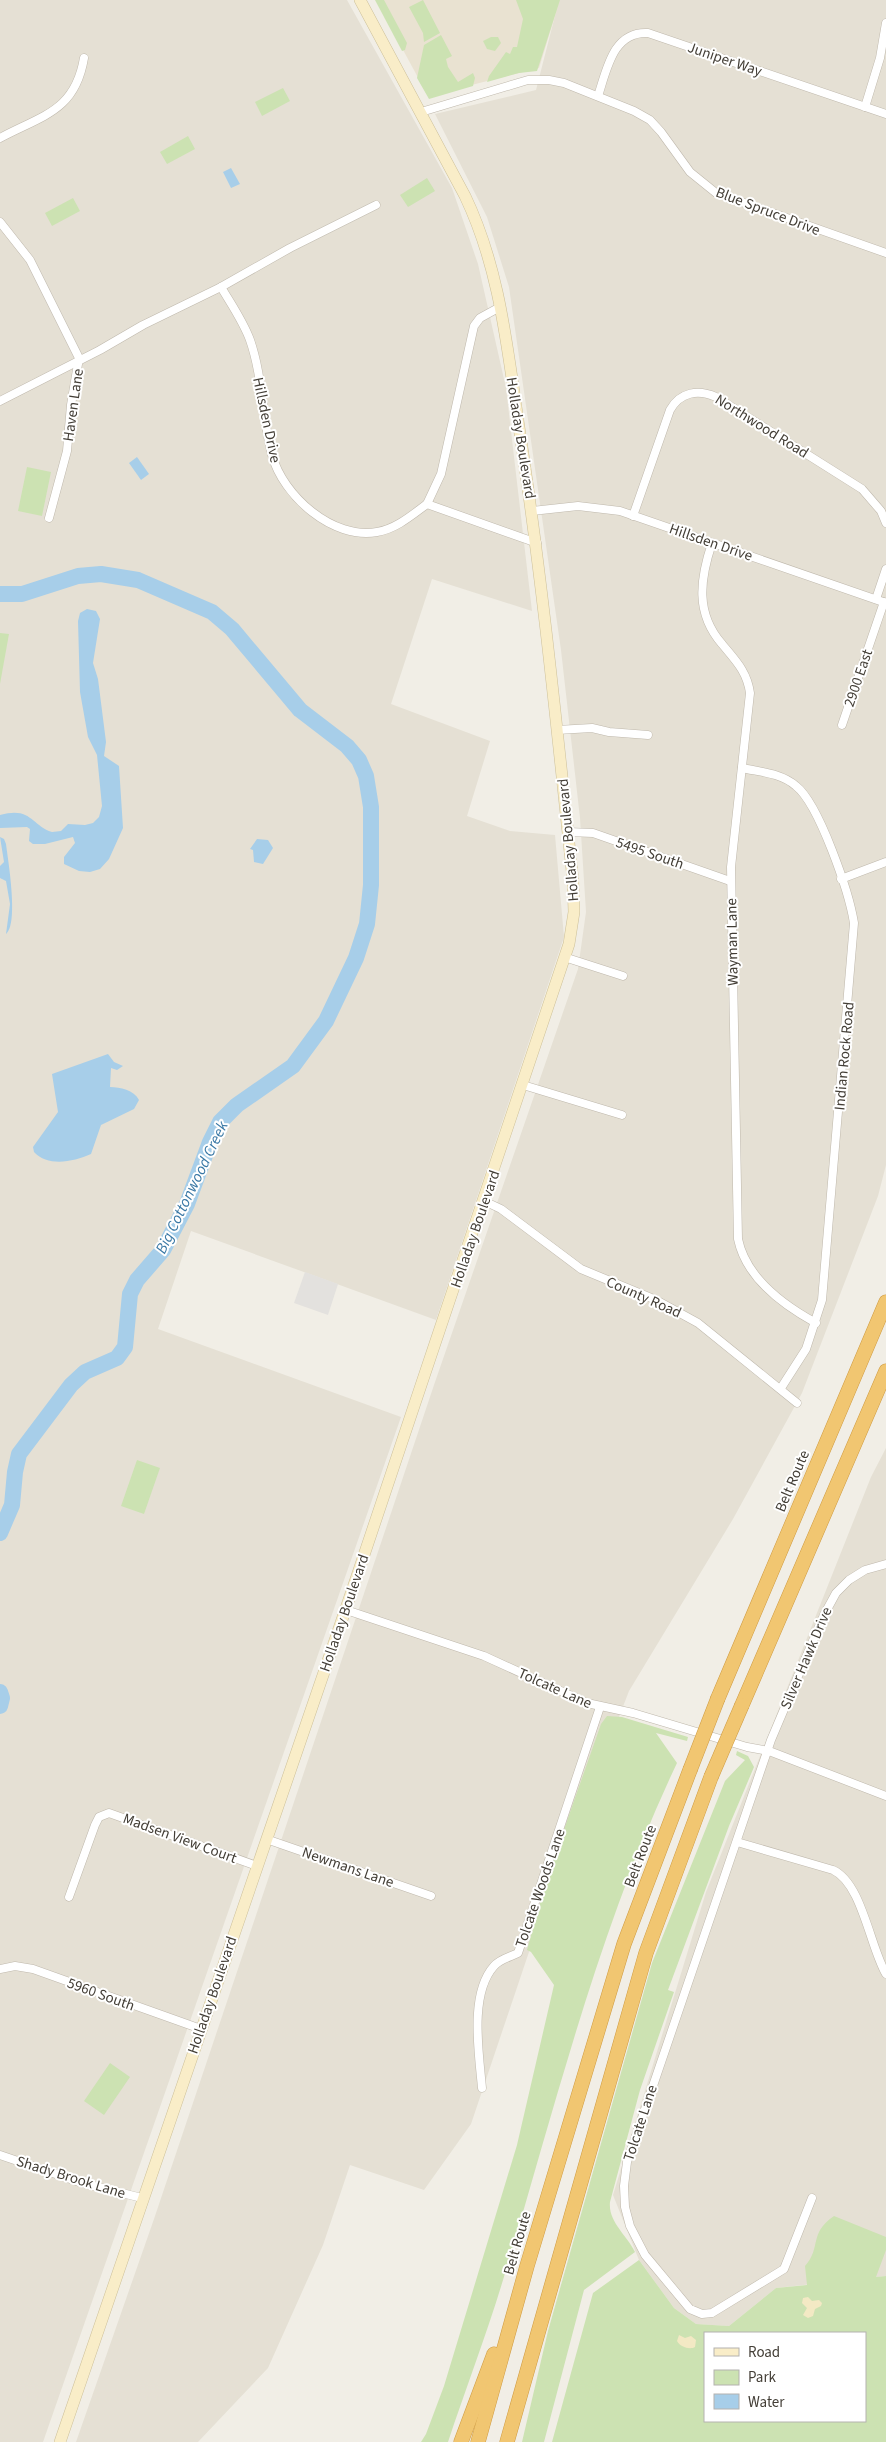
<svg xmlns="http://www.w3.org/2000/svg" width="886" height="2442" font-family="'Source Sans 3',sans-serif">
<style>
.residential{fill:#e5e0d4}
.education{fill:#e9e2d1}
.green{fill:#cce2b2;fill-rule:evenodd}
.sand{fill:#f3e9c4}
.parking{fill:#e3e1de}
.water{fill:#a7cee9}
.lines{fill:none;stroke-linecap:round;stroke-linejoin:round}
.river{stroke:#a7cee9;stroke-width:16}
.minor-casing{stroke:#bfb8ac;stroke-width:9}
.secondary-casing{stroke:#cdc099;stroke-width:12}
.motorway-casing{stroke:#cf9b42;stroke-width:15}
.minor{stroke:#fff;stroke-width:8}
.secondary{stroke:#f9edc8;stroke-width:11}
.motorway{stroke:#f1c671;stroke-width:14}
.motorway-bridge-casing{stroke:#cf9b42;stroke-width:15;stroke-linecap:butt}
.motorway-bridge{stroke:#f1c671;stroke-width:14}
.labels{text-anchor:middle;stroke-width:4;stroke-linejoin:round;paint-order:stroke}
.street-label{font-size:15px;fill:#433e36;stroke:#fff}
.water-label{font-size:16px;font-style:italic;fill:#3978a5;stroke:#fff}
</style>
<rect width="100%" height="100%" fill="#f1eee6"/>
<g class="residential">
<polygon points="0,0 347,0 452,188 478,264 506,388 532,611 432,579 391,704 490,741 467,816 510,831 555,835 564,937 436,1320 191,1231 158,1329 401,1417 43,2442 0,2442"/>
<polygon points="559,0 886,0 886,1165 878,1196 802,1393 733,1519 629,1691 533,1940 471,2124 424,2190 350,2165 323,2245 268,2368 198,2442 76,2442 154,2219 434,1385 578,969 586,912 580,818 561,650 509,287 487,217 435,114 536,90"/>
<polygon points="886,1448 886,2276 776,2288 729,2326 696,2324 674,2308 639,2260 613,2195 706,1892 871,1477"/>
</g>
<polygon class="education" points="376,0 560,0 539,68 428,96"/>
<g class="green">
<polygon points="375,0 384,0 407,43 405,50 402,51"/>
<polygon points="423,0 440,33 424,42 423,33 409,7"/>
<polygon points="516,0 560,0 537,71 519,73 487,82 489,76 506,52 510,54 513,47 517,47 523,19"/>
<polygon points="441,35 452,56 446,59 448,67 458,82 473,73 475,78 473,86 429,99 417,78 424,45"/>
<polygon points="491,37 498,37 501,43 495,51 487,49 483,41"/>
<polygon points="283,88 290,101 262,116 255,102"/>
<polygon points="188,136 195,149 167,164 160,152"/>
<polygon points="427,178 435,191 408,207 400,195"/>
<polygon points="73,198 80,211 52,226 45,213"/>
<polygon points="27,467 51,472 42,516 18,511"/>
<polygon points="0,633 9,634 0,684"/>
<polygon points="137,1460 160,1468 144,1514 121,1506"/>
<path d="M 607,1716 L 622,1717 L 688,1737 L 687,1741 L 656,1733 L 677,1763 C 600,1925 557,2099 506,2270 C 489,2328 467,2385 448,2442 L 421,2442 L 426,2434 L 444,2386 L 517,2145 L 554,1985 L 531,1952 L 527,1950 C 547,1873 575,1799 601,1724 Z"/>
<path d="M 737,1751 L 748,1756 L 754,1767 L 729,1826 L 668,1990 L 674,1992 L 640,2090 L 610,2202 C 608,2222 627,2235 635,2252 L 584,2290 L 544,2442 L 522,2442 L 548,2331 L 652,1963 L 725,1781 L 745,1760 L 736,1755 Z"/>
<polygon points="110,2063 130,2077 104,2115 84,2101"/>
<path d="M 834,2216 L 886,2237 L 886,2250 L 876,2277 L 886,2276 L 886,2442 L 552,2442 L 593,2293 L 639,2260 L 674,2308 L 696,2324 L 729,2326 L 776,2288 L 807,2285 L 805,2266 C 822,2247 808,2234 834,2216 ZM 705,2333 L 865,2333 L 865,2421 L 705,2421 Z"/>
</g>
<g class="sand">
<polygon points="808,2297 812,2301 819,2300 822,2303 821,2306 815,2309 813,2316 808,2318 803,2315 807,2308 802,2303 803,2298"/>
<path d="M 679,2335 L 685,2338 L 691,2336 L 696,2340 L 695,2347 C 690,2350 680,2347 677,2341 Z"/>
</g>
<polygon class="parking" points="305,1272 338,1284 328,1315 294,1303"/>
<g class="water">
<polygon points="231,168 240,184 231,188 223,172"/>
<polygon points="137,457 149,474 141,480 129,463"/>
<path d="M 87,609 L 96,611 L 100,619 L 93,663 L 98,679 L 106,742 L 104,756 L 119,766 L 123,828 L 109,859 L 100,869 L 90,872 L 79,871 L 64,864 L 64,857 L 75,843 L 73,837 L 45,844 L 33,844 L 29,841 L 30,829 L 27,827 L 0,828 L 0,815 C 31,806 31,825 52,832 L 61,831 L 68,824 L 85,825 L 93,823 L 99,817 L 102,806 L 97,755 L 88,737 L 80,692 L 78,621 L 80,613 Z"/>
<path d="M 0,837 L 4,839 L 6,844 C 8,860 19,924 6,934 L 10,904 L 6,881 L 0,878 L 0,866 L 4,862 Z"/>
<polygon points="257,839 268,840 273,848 263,864 254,862 253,850 250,849"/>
<path d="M 108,1054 L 114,1062 L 123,1066 L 117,1070 L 111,1068 L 110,1087 C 120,1087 134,1090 139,1100 L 134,1109 L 101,1125 L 91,1154 C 73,1162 48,1167 34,1152 L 33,1147 L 58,1112 L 52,1074 Z"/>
</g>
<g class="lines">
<g class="river">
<polyline points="0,594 22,594 78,576 101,574 138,580 212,612 232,629 300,710 347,746 359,760 366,776 371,807 371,885 367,924 356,958 326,1021 293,1066 237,1105 220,1122 210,1142 187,1204 163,1250 137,1280 130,1294 125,1347 117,1358 85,1372 71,1385 19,1454 15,1472 12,1505 0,1533"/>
<polyline points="0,1692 2,1698 0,1706"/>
</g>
<defs>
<g id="minor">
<path d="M 598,96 C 607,69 613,31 648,33 L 886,114"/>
<polyline points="865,107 880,58 886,23"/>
<polyline points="421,112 528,80 549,80 564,83 634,111 650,120 661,132 690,172 716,193 886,253"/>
<path d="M 0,138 C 43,115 75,111 84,58"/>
<polyline points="0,222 30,260 79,358 71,405 67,451 49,518"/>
<path d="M 221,287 C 231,304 243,321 250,340 C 263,377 262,418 272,455 C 283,496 333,540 377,532 C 396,529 412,515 427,504 L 537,543"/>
<polyline points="0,401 100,350 143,325 221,287 290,248 376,205"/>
<polyline points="427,504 441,474 474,326 480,318 500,307"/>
<polyline points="532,511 578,506 620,511 886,603"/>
<path d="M 633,516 L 670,410 C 680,392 698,389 716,397 L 862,489 L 881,511 L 886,523"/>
<path d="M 712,543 C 700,579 695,613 722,644 C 735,660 747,671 750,693 L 731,867 L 738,1239 C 746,1278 783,1305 816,1323"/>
<polyline points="876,599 886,569"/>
<polyline points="842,725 884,602"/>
<polyline points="557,730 592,728 609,732 648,735"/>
<path d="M 742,768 C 760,772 781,773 796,786 C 819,804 849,892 854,923 L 822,1300 L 806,1349 L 781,1388"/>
<polyline points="568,832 593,833 730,881"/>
<polyline points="841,879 886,862"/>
<polyline points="564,957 623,976"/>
<polyline points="523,1085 622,1115"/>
<polyline points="484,1201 501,1209 581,1269 656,1300 698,1323 797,1403"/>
<polyline points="346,1610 484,1656 587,1703 633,1713 747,1747 769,1751 886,1796"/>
<polyline points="266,1839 431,1896"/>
<path d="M 737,1842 L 833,1870 C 862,1883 870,1947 886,1974"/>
<polyline points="69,1897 95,1825 99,1817 109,1813 257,1866"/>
<polyline points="0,1969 15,1966 33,1969 201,2029"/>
<path d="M 482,2088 C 479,2053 469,1994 494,1966 C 500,1959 510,1957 518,1953 L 600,1707"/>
<polyline points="0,2155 82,2183 142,2198"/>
<polyline points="812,2198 784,2269 712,2313 702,2314 690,2309 645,2255 630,2226 625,2207 624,2186 627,2162 771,1740 824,1615 836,1593 849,1580 865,1570 886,1564"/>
</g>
<path id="secondary" d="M 60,2442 L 357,1576 L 569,944 L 574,912 L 573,881 C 557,729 542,577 519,427 C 507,347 500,269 465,196 L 360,0"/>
<g id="motorway">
<polyline points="718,1698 886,1302"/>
<polyline points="742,1705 886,1371"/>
<polyline points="461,2442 494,2354"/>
<polyline points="478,2442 527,2266 624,1944 690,1770"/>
<polyline points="507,2442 646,1953 711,1777"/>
</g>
</defs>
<use href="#minor" class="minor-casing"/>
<use href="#secondary" class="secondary-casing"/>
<use href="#motorway" class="motorway-casing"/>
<use href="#minor" class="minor"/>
<use href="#secondary" class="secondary"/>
<use href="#motorway" class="motorway"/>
<defs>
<g id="motorway-bridge">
<polyline points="690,1770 718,1698"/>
<polyline points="711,1777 742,1705"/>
</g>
</defs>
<use href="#motorway-bridge" class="motorway-bridge-casing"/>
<use href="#motorway-bridge" class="motorway-bridge"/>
</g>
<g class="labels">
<g class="street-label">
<text transform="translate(725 59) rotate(19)" y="5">Juniper Way</text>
<text transform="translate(768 211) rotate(21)" y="5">Blue Spruce Drive</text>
<text transform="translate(73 405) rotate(-82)" y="5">Haven Lane</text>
<text transform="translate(267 420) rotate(78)" y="5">Hillsden Drive</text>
<text transform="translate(762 426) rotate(32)" y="5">Northwood Road</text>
<text transform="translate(521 438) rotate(81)" y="5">Holladay Boulevard</text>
<text transform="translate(711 542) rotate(19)" y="5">Hillsden Drive</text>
<text transform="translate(858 678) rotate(-71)" y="5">2900 East</text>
<text transform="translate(568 840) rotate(-95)" y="5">Holladay Boulevard</text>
<text transform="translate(650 853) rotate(19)" y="5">5495 South</text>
<text transform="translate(732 942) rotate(-91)" y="5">Wayman Lane</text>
<text transform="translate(844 1056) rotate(-85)" y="5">Indian Rock Road</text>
<text transform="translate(475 1229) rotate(-71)" y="5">Holladay Boulevard</text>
<text transform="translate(644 1297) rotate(24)" y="5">County Road</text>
<text transform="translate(792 1481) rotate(-67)" y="5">Belt Route</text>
<text transform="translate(344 1613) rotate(-71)" y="5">Holladay Boulevard</text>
<text transform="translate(806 1658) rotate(-67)" y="5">Silver Hawk Drive</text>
<text transform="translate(555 1688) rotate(24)" y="5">Tolcate Lane</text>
<text transform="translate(180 1838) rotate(20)" y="5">Madsen View Court</text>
<text transform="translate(640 1856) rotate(-69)" y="5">Belt Route</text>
<text transform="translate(348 1867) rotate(19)" y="5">Newmans Lane</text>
<text transform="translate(540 1888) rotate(-71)" y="5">Tolcate Woods Lane</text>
<text transform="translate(101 1994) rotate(20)" y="5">5960 South</text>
<text transform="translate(212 1995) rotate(-71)" y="5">Holladay Boulevard</text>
<text transform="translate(640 2123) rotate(-72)" y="5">Tolcate Lane</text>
<text transform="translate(71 2177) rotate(17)" y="5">Shady Brook Lane</text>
<text transform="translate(517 2243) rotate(-74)" y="5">Belt Route</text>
</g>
<g class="water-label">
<text transform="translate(191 1187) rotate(-64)" y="6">Big Cottonwood Creek</text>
</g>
</g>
<rect x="704" y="2332" width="162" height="90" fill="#ffffff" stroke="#b4b2af"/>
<rect x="714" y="2348" width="25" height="8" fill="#f9edc8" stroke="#b4b2af"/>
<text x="748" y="2357" font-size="15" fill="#433e36">Road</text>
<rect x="714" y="2370" width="25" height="15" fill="#cce2b2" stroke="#b4b2af"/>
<text x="748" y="2382" font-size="15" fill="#433e36">Park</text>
<rect x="714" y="2394" width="25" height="15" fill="#a7cee9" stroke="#b4b2af"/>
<text x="748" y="2407" font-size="15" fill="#433e36">Water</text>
</svg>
